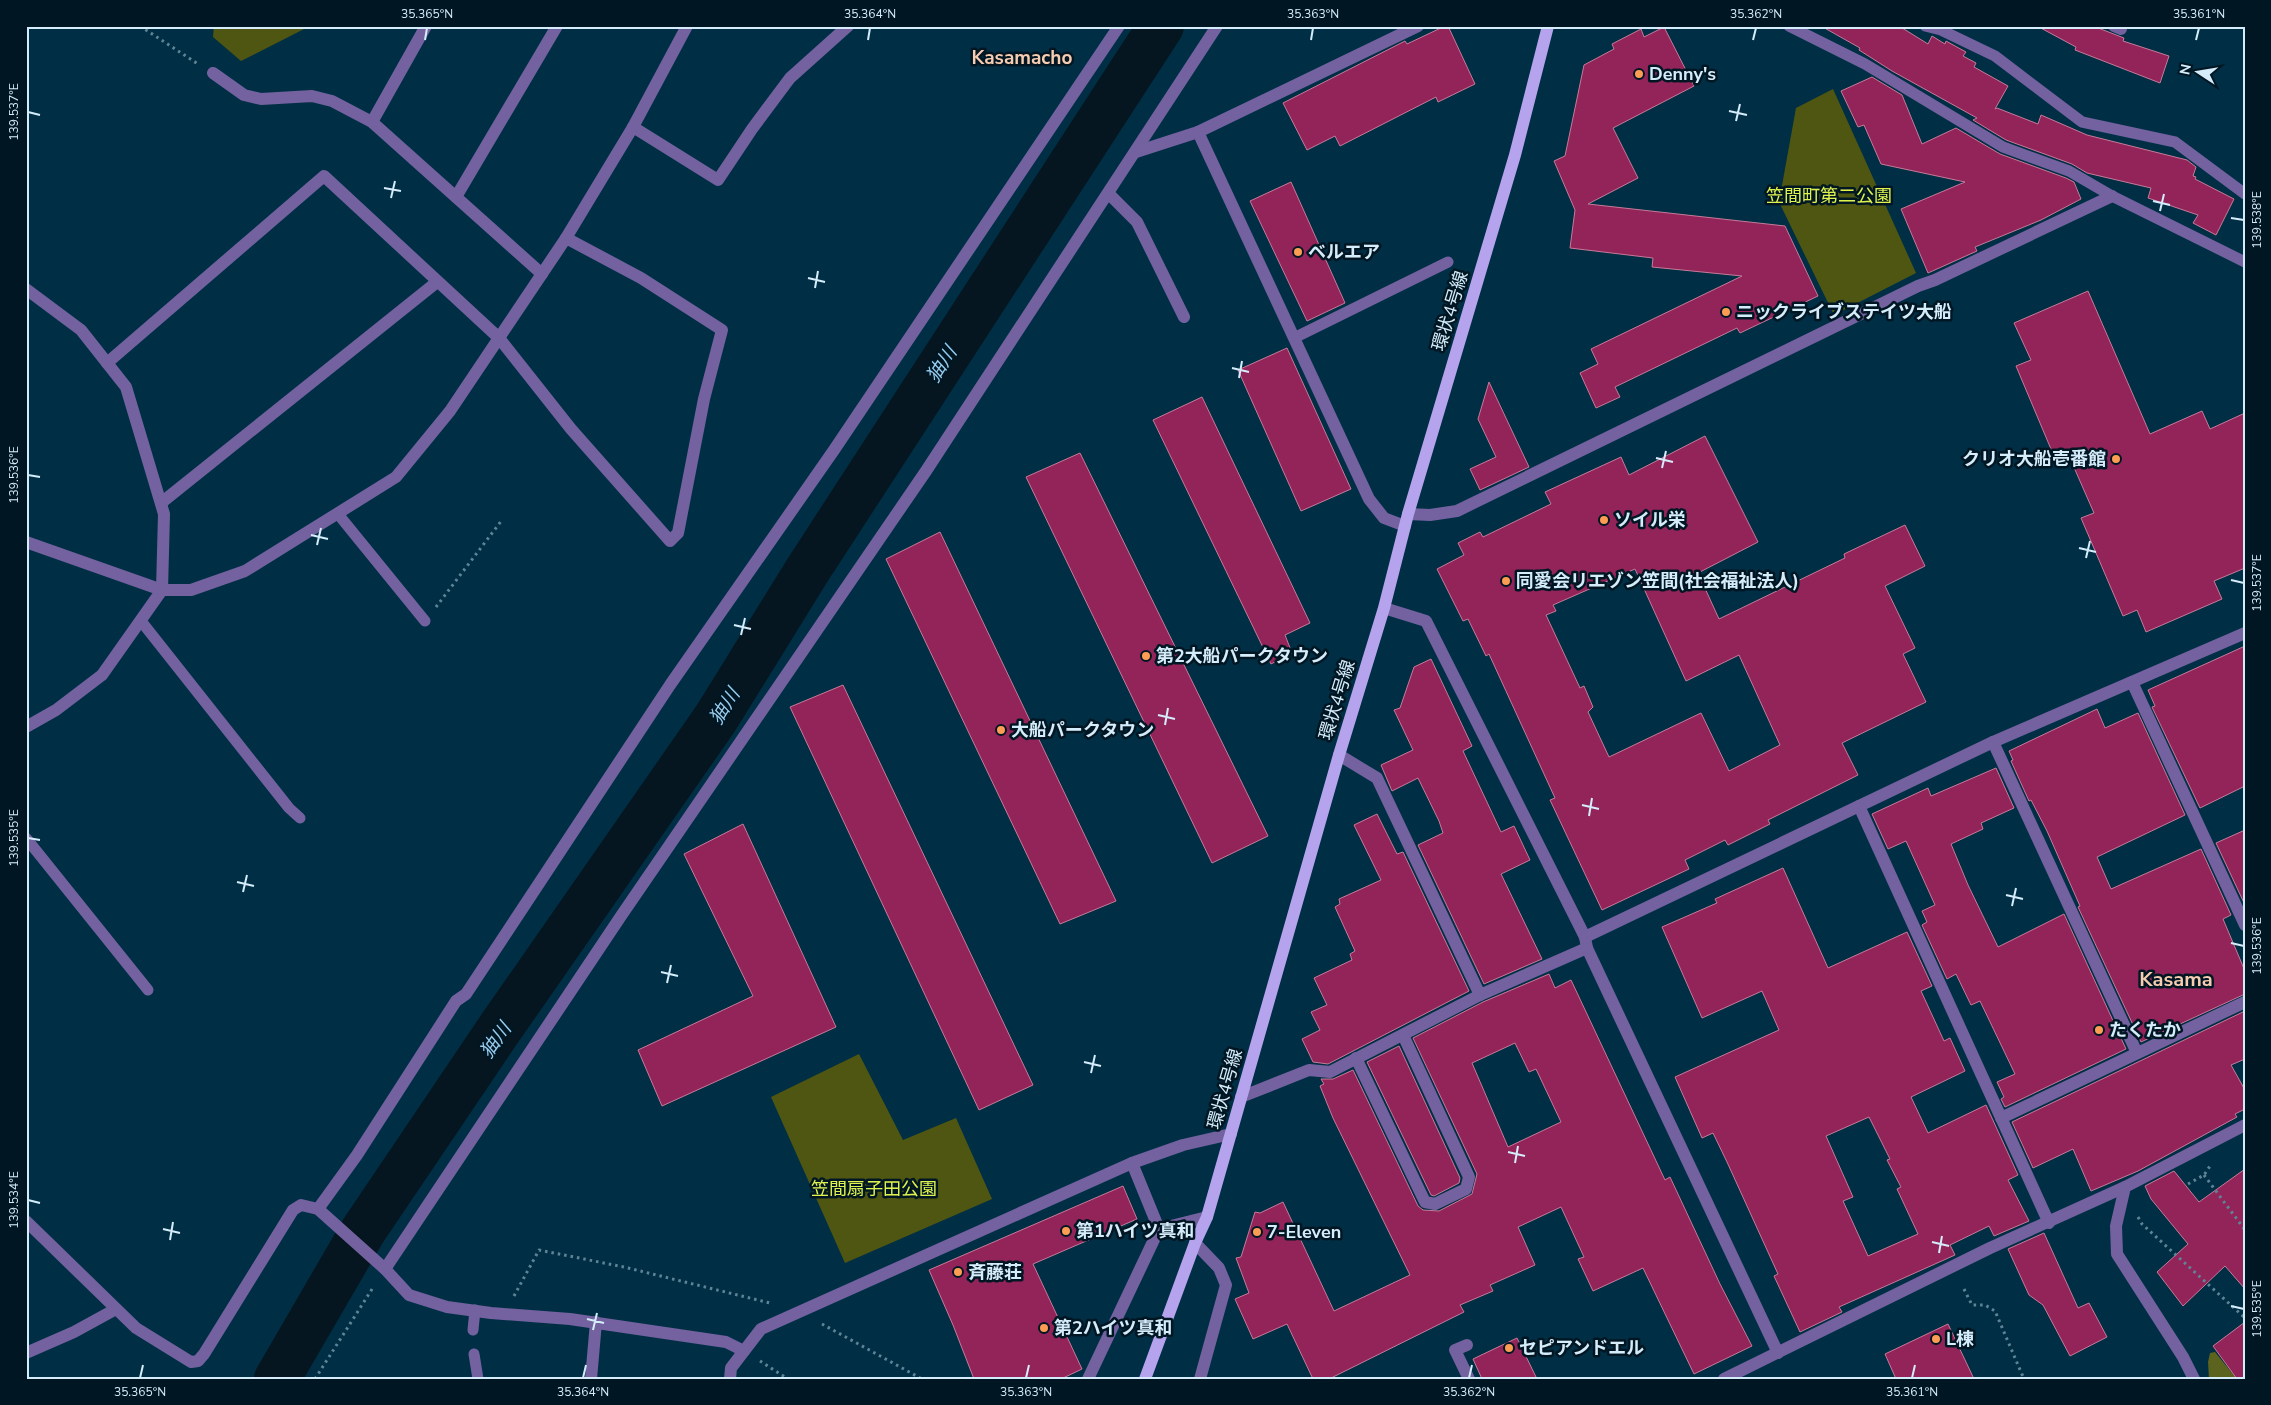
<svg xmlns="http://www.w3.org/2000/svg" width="2271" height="1405" font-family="'Nunito Sans','Noto Sans JP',sans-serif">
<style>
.green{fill:#4f5611}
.forest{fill:#5b631e}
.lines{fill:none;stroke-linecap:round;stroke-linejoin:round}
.river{stroke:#051620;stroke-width:46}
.building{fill:#922459;stroke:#c87a98;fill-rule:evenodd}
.path{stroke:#5f8496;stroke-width:3;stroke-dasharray:2.5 4;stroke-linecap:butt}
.lane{stroke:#73629f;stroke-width:11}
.street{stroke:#73629f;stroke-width:12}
.primary{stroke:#b6a3ee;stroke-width:12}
.ticks{fill:none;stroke:#d5ecfa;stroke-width:2}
.poi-dot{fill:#fd9d54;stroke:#001623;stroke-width:2}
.labels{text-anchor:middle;stroke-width:5;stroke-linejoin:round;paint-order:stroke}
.poi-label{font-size:18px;font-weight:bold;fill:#d5ecfa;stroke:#001623;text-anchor:start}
.park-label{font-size:18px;fill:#dff24d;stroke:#001623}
.street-label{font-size:18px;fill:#d5ecfa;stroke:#001623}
.neighbourhood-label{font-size:19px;font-weight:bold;fill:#f7cdb2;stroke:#001623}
.water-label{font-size:19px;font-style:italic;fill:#96ccee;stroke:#001623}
.quarter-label{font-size:20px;font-weight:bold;fill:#f7cdb2;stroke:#001623}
.neatline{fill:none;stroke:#d5ecfa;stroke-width:2}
.ticks-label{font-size:12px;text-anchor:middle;fill:#d5ecfa}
</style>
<rect width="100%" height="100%" fill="#002f45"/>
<g class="green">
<polygon points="214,26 310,26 241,61 213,37"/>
<polygon points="1833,89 1916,273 1834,315 1779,202 1796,108"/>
<polygon points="859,1054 903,1140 956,1118 992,1199 845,1263 771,1097"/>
</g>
<polygon class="forest" points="2215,1352 2237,1379 2209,1379 2208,1362 2210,1353"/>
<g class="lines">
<polyline class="river" points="277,1379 363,1231 498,1031 716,718 807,571 1161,26"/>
</g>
<g class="building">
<polygon points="1445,26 1448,26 1475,84 1438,102 1436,97 1340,146 1335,136 1307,150 1283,103 1405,41 1407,44"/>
<polygon points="1821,26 1899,26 1928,44 1932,36 1945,44 1946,41 1966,52 1963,56 1976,63 1974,67 2008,86 1995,109 1997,108 2038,124 2041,115 2087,135 2187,160 2196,167 2193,176 2196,177 2195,179 2234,199 2216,235 2193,223 2198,215 2148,198 2151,188 2087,173 2072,164 2006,140 1973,120 1977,118 1892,71 1859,50 1860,48"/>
<polygon points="2037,26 2093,26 2124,38 2123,41 2169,56 2160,83 2075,50 2076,47"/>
<polygon points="1664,27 1694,86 1613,128 1638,178 1588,204 1785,226 1818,296 1740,333 1737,328 1615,387 1620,397 1596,408 1580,373 1598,364 1591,349 1742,276 1652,267 1653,258 1570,248 1575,210 1554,161 1565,156 1584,65 1614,49 1612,44 1641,29 1644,37"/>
<polygon points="1872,77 1902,95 1922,144 1956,128 2000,154 2066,178 2074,182 2081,199 2041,220 1975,247 1977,251 1928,273 1901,209 1965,182 1881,164 1864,125 1858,127 1841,91"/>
<polygon points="1291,182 1345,303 1307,321 1250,201"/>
<polygon points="2088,291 2150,434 2202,411 2210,429 2245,413 2245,568 2214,581 2222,599 2146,632 2137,610 2123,616 2081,518 2094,513 2069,456 2056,461 2016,366 2031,360 2014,323"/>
<polygon points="1287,348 1351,489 1301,511 1238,370"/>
<polygon points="1489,382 1529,467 1480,490 1470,469 1496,457 1478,419"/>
<polygon points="1202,397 1310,623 1285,635 1292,653 1271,664 1153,420"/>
<path d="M 1705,436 L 1758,542 L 1698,573 L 1719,619 L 1845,558 L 1844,554 L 1905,525 L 1925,566 L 1885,586 L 1915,648 L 1903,654 L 1926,702 L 1842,743 L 1858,775 L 1768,820 L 1770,824 L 1728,845 L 1725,840 L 1685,860 L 1689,869 L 1602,910 L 1550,800 L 1555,798 L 1489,654 L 1486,656 L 1468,619 L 1463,621 L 1437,569 L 1464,555 L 1458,543 L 1480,532 L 1483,537 L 1551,504 L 1545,492 L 1621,457 L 1629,475 ZM 1635,569 L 1686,681 L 1739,655 L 1780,745 L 1729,771 L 1701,713 L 1609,757 L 1588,712 L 1593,707 L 1584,686 L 1580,688 L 1546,615 L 1556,611 L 1553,605 Z"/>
<polygon points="1080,453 1268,836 1212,863 1026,477"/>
<polygon points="940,532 1116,901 1060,924 886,559"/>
<polygon points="2245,646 2245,786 2200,808 2152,707 2155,706 2148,690"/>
<polygon points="1431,659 1472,746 1463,751 1501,832 1514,826 1530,860 1501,874 1542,959 1484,984 1418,845 1443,833 1439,821 1418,778 1392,791 1381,765 1413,750 1394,710 1400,708 1414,667"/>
<polygon points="843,685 1033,1085 979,1110 790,707"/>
<polygon points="2097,709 2105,728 2138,713 2185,815 2097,857 2111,889 2201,849 2231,915 2223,919 2245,971 2245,994 2141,1042 2078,907 2080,906 2047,831 2031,800 2029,801 2011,761 2013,760 2009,751"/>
<polygon points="1996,768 2014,808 1981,823 1983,829 1951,844 1968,885 1998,947 2064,914 2126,1049 2005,1107 2001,1099 2004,1097 1997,1082 2015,1074 1980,1001 1971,1005 1956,974 1947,979 1922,925 1927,922 1922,911 1935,905 1906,841 1888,849 1872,814 1928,788 1931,796"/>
<polygon points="1377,814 1397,854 1403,852 1469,991 1328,1064 1313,1062 1302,1039 1320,1030 1311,1012 1327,1005 1314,978 1352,960 1350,954 1355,951 1335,907 1340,904 1339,899 1381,880 1354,825"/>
<polygon points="743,824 836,1027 662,1106 638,1050 753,996 684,854"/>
<polygon points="2245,830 2245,905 2216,843"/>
<path d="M 1783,868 L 1828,968 L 1907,932 L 1932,986 L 1921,991 L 1944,1041 L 1950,1038 L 1965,1071 L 1911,1097 L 1928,1133 L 1986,1105 L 2018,1175 L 2008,1180 L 2029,1221 L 1994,1236 L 1989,1226 L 1950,1245 L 1955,1255 L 1839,1307 L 1842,1312 L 1800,1332 L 1774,1276 L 1778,1274 L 1727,1162 L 1713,1133 L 1702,1138 L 1675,1077 L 1779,1030 L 1762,991 L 1702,1018 L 1662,927 L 1717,903 L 1715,899 ZM 1869,1117 L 1890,1159 L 1887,1160 L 1901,1187 L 1897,1189 L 1918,1234 L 1868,1256 L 1843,1201 L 1853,1197 L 1826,1136 Z"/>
<path d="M 1549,974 L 1555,988 L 1571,980 L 1665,1180 L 1670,1177 L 1720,1284 L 1752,1346 L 1694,1374 L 1643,1268 L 1593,1291 L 1578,1259 L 1584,1257 L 1561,1207 L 1518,1227 L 1535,1265 L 1490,1285 L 1493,1291 L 1460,1305 L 1464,1312 L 1329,1379 L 1313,1379 L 1287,1324 L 1253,1339 L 1235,1299 L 1249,1293 L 1236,1258 L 1241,1257 L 1255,1212 L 1260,1213 L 1283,1202 L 1334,1311 L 1410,1275 L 1333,1118 L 1320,1086 L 1324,1084 L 1321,1079 L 1333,1079 L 1353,1070 L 1418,1206 L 1423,1210 L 1439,1211 L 1472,1194 L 1477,1174 L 1413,1038 L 1483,1002 ZM 1515,1043 L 1529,1072 L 1536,1069 L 1561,1122 L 1508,1147 L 1472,1063 Z"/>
<polygon points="2245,1011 2245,1059 2231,1065 2245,1090 2245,1109 2235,1114 2237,1117 2138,1171 2091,1191 2073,1149 2033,1168 2012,1122"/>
<polygon points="1399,1046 1460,1178 1459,1183 1434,1196 1431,1195 1367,1062"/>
<polygon points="2245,1169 2245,1289 2225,1266 2183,1306 2157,1272 2188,1244 2151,1199 2145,1186 2174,1171 2199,1202"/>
<polygon points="1123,1186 1137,1219 1033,1264 1082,1369 1061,1379 974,1379 953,1325 929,1270"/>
<polygon points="2044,1233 2078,1308 2089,1303 2107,1337 2070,1356 2043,1305 2029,1295 2008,1249"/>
<polygon points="2245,1322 2245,1379 2237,1379 2213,1346"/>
<polygon points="1948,1324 1974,1379 1896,1379 1885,1354"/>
<polygon points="1517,1338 1537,1379 1482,1379 1473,1359"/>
</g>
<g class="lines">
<g class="path">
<polyline points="140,26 198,64"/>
<polyline points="436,607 502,520"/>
<polyline points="2204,1175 2245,1230"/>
<polyline points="2188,1184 2204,1175 2210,1166"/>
<polyline points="2138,1217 2142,1224 2245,1318"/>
<polyline points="1964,1289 1972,1305 1985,1305 1995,1311 2024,1379"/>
<polyline points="514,1296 539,1250 624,1267 770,1303"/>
<polyline points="822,1324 922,1379"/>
<polyline points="760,1361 788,1379"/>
<polyline points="315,1379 374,1286"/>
</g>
<g class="lane">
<polyline points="1789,26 1865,64 2003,147 2069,171 2112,196 2245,262"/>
<polyline points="1925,26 1941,30 1995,56 2082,122 2175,142 2245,194"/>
<polyline points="1294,338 1448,262"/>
<polyline points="338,514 425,621"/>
<polyline points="141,621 289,808 300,818"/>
<polyline points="26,838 148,990"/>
<polyline points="473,1330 475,1310"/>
<polyline points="474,1354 478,1379"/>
</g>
<g class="street">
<polyline points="2114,26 2121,29"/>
<polyline points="213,73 244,95 261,99 312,96 332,101 372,122 542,274"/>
<polyline points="372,122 426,26"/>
<polyline points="633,127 718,180 752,129 790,78 848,26"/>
<polyline points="1136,152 1198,132"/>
<polyline points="1109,194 1137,222 1184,317"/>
<polyline points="456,197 557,26"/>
<polyline points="26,289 81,330 126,387 164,514 162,590 102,675 56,710 26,727"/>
<polyline points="107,363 324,176 499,338 571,429 670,541 678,533 704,399 722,330 641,278 566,238"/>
<polyline points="161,503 437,282"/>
<polyline points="1408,514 1430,515 1457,511 1918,286 1935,280 2112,196"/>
<polyline points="1405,526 1384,518 1369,499 1198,132 1418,26"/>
<polyline points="26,542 162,590 191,590 245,571 396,477 450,411 566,238 633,127 687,26"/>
<polyline points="1384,608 1426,621 1585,937 1587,948 1778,1353"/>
<polyline points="2132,682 2245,925"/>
<polyline points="1993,742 2137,1053"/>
<polyline points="1339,755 1377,778 1480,995"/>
<polyline points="1859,806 2049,1223"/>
<polyline points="1585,937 1993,742 2245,633"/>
<polyline points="1356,1058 1425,1202 1435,1204 1466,1189 1469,1177 1403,1035"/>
<polyline points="1241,1097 1309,1070 1330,1072 1480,995 1587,948"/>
<polyline points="2001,1118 2245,1002"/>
<polyline points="1132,1163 1159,1229"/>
<polyline points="2125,1187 2116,1226 2117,1254 2183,1357 2194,1379"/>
<polyline points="318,1209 357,1155 456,1001 466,994 670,685 834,450 1119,26"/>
<polyline points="26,1221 136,1328 191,1362 198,1361 204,1354 293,1210 301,1205 318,1209 385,1269 409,1295 447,1307 491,1313 570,1319 726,1342 744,1351 761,1329 1132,1163 1183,1145 1231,1134"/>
<polyline points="1195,1243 1219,1268 1226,1285 1200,1379"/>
<polyline points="385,1269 621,916 926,471 1217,26"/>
<polyline points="1467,1345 1455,1350 1469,1379"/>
<polyline points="26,1353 74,1332 116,1309"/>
<polyline points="591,1379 596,1322"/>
<polyline points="730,1379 731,1368 744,1351"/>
<polyline points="1088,1379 1159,1229 1207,1217"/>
<polyline points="1724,1379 1990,1248 2125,1187 2245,1125"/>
</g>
<polyline class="primary" points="1145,1379 1195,1243 1207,1217 1339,755 1384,608 1408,514 1515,155 1548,26"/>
</g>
<path class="ticks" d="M 425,40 L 427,28M 868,40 L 870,28M 1311,40 L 1313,28M 1753,40 L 1756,28M 2196,40 L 2199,28M 1729,111 L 1747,115M 28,112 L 40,115M 1736,121 L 1740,104M 384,188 L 401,191M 391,198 L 395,181M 2153,201 L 2170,205M 2160,211 L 2164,194M 2231,218 L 2244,220M 808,278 L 825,282M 815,288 L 818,271M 1232,368 L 1249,372M 1239,378 L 1242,361M 1656,458 L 1673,462M 1662,468 L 1666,451M 28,475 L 40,477M 311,535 L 328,539M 317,545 L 321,528M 2079,548 L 2096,552M 2086,558 L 2090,541M 2231,580 L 2244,583M 734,625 L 751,629M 741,635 L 745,618M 1158,715 L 1175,719M 1165,725 L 1168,708M 1582,805 L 1599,809M 1589,816 L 1592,798M 28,838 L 40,840M 237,882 L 254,886M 243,892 L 247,875M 2006,895 L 2023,899M 2012,906 L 2016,888M 2231,943 L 2244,946M 661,972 L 678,976M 667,983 L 671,965M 1084,1062 L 1101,1066M 1091,1073 L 1095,1055M 1508,1152 L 1525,1156M 1515,1163 L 1518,1146M 28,1200 L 40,1203M 163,1229 L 180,1233M 170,1240 L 173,1222M 1932,1242 L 1949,1246M 1939,1253 L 1942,1236M 2231,1306 L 2244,1309M 587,1319 L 604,1323M 593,1330 L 597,1313M 140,1378 L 143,1365M 583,1378 L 586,1365M 1026,1378 L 1029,1365M 1469,1378 L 1472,1365M 1912,1378 L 1915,1365"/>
<g class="poi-dot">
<circle cx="1639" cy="74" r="5"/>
<circle cx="1298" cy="252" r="5"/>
<circle cx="1726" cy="312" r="5"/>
<circle cx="2116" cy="459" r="5"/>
<circle cx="1604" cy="520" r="5"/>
<circle cx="1506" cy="581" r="5"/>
<circle cx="1146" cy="656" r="5"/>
<circle cx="1001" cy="730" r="5"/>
<circle cx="2099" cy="1030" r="5"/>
<circle cx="1066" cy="1231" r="5"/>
<circle cx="1257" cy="1232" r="5"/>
<circle cx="958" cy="1272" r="5"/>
<circle cx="1044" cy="1328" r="5"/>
<circle cx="1936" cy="1339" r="5"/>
<circle cx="1509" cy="1348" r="5"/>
</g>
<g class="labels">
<g class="poi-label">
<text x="1649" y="80">Denny's</text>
<text x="1308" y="258">ベルエア</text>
<text x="1736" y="318">ニックライブステイツ大船</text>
<text x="2106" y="465" text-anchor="end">クリオ大船壱番館</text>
<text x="1614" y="526">ソイル栄</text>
<text x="1516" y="587">同愛会リエゾン笠間(社会福祉法人)</text>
<text x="1156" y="662">第2大船パークタウン</text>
<text x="1011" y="736">大船パークタウン</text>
<text x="2109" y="1036">たくたか</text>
<text x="1076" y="1237">第1ハイツ真和</text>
<text x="1267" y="1238">7-Eleven</text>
<text x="968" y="1278">斉藤荘</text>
<text x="1054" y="1334">第2ハイツ真和</text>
<text x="1946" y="1345">L棟</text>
<text x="1519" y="1354">セピアンドエル</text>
</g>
<g class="park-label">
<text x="1829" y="202">笠間町第二公園</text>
<text x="874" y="1195">笠間扇子田公園</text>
</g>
<g class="street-label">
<text transform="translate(1450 311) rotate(-73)" y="6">環状4号線</text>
<text transform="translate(1337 700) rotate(-73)" y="6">環状4号線</text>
<text transform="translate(1225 1089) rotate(-74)" y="6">環状4号線</text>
</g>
<g class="neighbourhood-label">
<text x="1022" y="64">Kasamacho</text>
</g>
<g class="water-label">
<text transform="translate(941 364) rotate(-57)" y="7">㹨川</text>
<text transform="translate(724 706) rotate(-58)" y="7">㹨川</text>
<text transform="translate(495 1040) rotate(-55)" y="7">㹨川</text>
</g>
<g class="quarter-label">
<text x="2176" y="986">Kasama</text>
</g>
</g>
<rect width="2271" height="1405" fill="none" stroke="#001623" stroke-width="55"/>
<g transform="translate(2198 72) rotate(282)" stroke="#001623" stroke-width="4" paint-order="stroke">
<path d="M0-4L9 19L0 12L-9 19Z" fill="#d5ecfa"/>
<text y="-8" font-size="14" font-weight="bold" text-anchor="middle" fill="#d5ecfa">N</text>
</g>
<rect x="28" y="28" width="2216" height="1350" class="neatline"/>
<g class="ticks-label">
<text x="427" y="18">35.365°N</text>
<text x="870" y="18">35.364°N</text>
<text x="1313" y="18">35.363°N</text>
<text x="1756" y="18">35.362°N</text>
<text x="2199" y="18">35.361°N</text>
<text transform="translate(14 112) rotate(-90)" y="4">139.537°E</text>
<text transform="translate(2257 220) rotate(-90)" y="4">139.538°E</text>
<text transform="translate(14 475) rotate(-90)" y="4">139.536°E</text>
<text transform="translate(2257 583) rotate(-90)" y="4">139.537°E</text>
<text transform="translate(14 838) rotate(-90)" y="4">139.535°E</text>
<text transform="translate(2257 946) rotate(-90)" y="4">139.536°E</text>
<text transform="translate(14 1200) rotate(-90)" y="4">139.534°E</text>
<text transform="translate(2257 1309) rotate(-90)" y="4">139.535°E</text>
<text x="140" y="1396">35.365°N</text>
<text x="583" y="1396">35.364°N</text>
<text x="1026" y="1396">35.363°N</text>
<text x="1469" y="1396">35.362°N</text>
<text x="1912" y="1396">35.361°N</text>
</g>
</svg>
